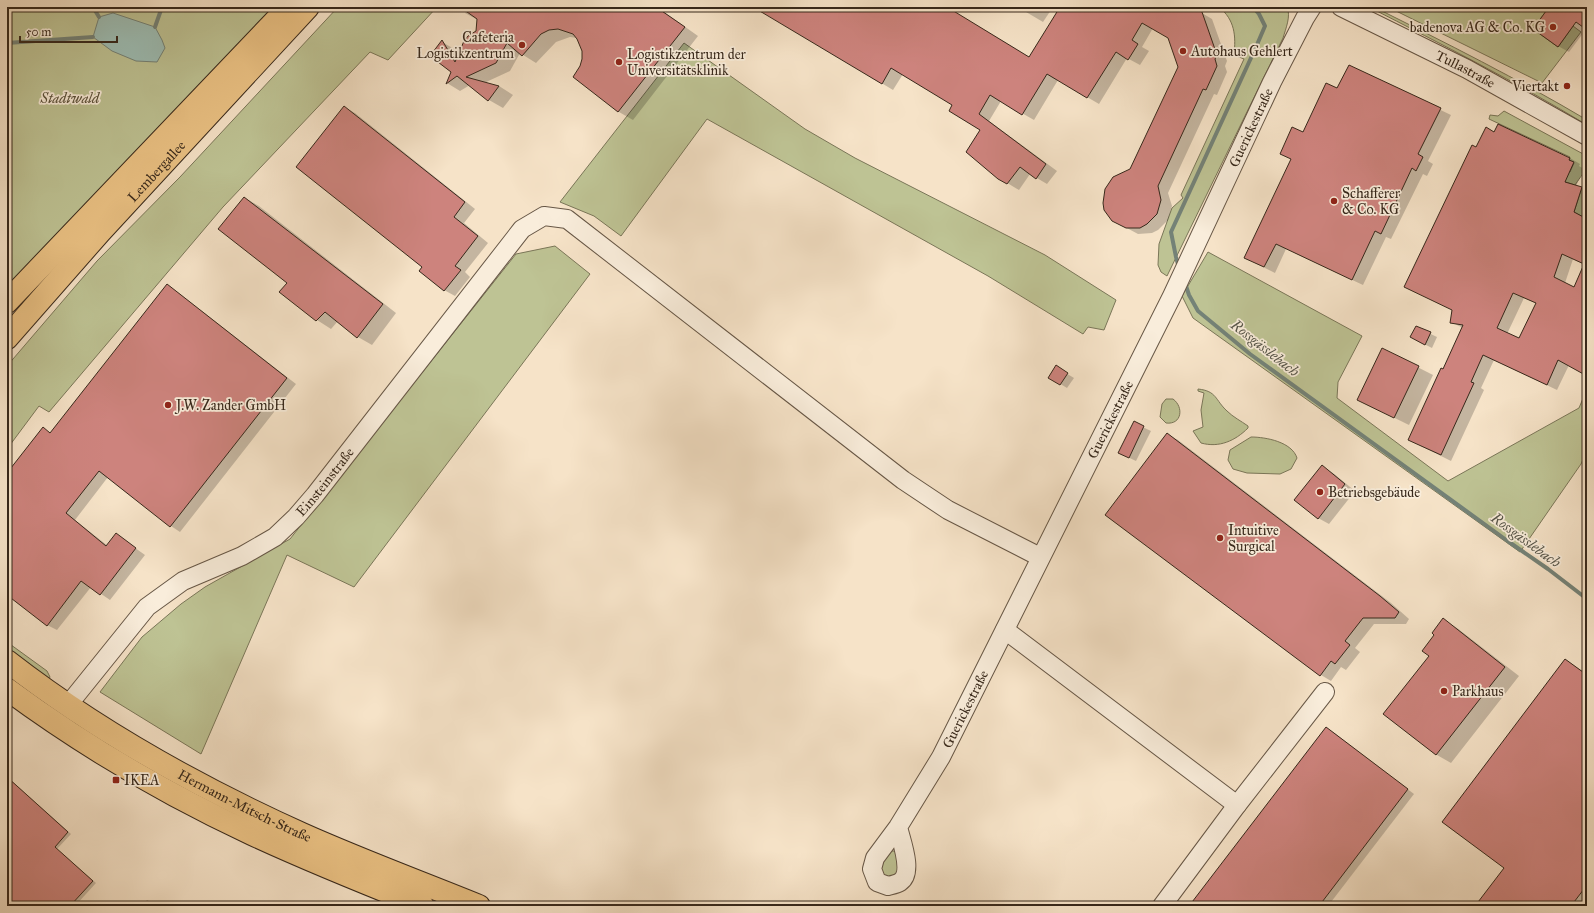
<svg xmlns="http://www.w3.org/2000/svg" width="1594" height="913" font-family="'IM FELL Great Primer',serif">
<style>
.green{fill:#bec394;stroke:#7a7658}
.water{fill:#9dbeb5;stroke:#748277}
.shadow{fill:#0003;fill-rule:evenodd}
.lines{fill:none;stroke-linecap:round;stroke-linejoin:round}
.stream{stroke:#748277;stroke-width:4}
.building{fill:#cd837d;stroke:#37281b;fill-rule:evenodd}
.minor-casing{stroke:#675746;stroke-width:20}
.major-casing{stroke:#37281b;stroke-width:24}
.minor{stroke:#f9eddb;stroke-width:18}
.major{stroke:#ebc284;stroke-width:22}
.poi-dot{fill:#8f2418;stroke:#f9eddb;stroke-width:1.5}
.labels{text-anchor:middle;stroke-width:3.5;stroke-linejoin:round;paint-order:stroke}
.poi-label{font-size:14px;fill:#37281b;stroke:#f9eddb;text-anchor:start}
.street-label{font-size:14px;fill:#37281b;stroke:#f9eddb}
.park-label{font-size:14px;font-style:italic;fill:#594f39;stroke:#f9eddb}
.water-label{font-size:15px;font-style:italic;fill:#565549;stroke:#f9eddb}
</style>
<rect width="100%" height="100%" fill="#f6e3c8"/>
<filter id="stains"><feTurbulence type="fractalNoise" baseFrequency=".005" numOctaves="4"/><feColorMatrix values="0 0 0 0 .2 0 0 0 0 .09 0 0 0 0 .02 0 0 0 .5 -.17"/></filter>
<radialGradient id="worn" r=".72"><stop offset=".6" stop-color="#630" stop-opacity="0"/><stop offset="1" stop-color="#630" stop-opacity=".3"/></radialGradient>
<g class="green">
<polygon points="7,7 278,7 33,264 7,284"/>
<polygon points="338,7 437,7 388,60 370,52 223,207 49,412 39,406 7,449 7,366 97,261 180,177"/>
<path d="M 1219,7 L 1287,7 C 1291,16 1286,28 1283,38 L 1167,276 L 1161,272 L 1158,265 L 1159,244 L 1172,208 L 1183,198 L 1181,195 L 1244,59 L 1234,55 C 1236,36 1235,20 1219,7 Z"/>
<path d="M 1369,7 L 1374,7 C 1446,43 1518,79 1587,120 L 1587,125 C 1516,82 1443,45 1369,7 Z"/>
<polygon points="1388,7 1549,7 1533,29 1558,47 1573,26 1581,32 1542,83"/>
<polygon points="684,43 805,129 855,158 1045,255 1116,300 1104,330 1088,327 1083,334 988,276 707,119 621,236 594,216 560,202"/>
<path d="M 1504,111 L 1585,155 C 1591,165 1581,176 1575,185 L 1559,180 L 1564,169 L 1570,172 L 1574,163 L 1569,160 L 1570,157 L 1489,119 L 1490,115 L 1498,116 Z"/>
<polygon points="1587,180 1587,219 1574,212 1582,187"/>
<polygon points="555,246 590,274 354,587 287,555 201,754 100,692 142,637 181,604 205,587 290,539 516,254"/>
<polygon points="1208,252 1362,336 1338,382 1337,398 1448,481 1579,408 1584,396 1587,397 1587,451 1581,464 1520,552 1193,318 1182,296"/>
<path d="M 1198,389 C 1217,391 1215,400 1227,411 C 1233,417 1241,421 1248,426 L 1248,428 C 1235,441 1219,448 1201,443 L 1193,431 L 1203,427 L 1201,410 L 1204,393 L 1198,391 Z"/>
<path d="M 1166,399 L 1173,399 C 1184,407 1182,425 1166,423 L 1160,417 L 1162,404 Z"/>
<path d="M 1251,437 C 1266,437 1292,442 1297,458 L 1291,469 L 1280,474 L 1247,473 L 1233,469 L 1228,460 L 1230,450 Z"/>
<polygon points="7,642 47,671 50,677 48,681 7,648"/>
<polygon points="890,851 894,851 897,853 899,874 889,879 881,873 881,864"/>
</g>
<polygon class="water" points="113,13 155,27 162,40 165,48 157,62 136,61 112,51 93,37 99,17"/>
<g class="shadow">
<polygon points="470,7 657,7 698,36 633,120 619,112 575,77 581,66 583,51 577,38 570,37 556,42 536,63 520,53 510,71 484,83 499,86 513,95 503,108 489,100 470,85 460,91 447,83 452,71 442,42 456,50 459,55 477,32 478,20 465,13"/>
<polygon points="755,7 945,7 1030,58 1061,7 1181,7 1187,10 1195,9 1212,19 1227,61 1225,66 1227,72 1217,95 1214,94 1168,193 1172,206 1168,220 1158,230 1152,233 1138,234 1125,227 1105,209 1104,196 1106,189 1131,170 1179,67 1168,37 1153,28 1142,47 1149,51 1140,65 1127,58 1099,104 1058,80 1034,120 1001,101 989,121 1057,171 1047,184 1030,174 1019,190 999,178 981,129 954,105 903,74 893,90"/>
<polygon points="1022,7 1053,7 1043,22 1021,9"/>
<polygon points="1550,7 1587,7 1587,28 1569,52 1558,46"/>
<polygon points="1349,66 1451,115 1428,161 1433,164 1427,176 1423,174 1391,239 1386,237 1363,285 1286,249 1275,273 1245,258 1292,159 1281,153 1304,133 1337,90"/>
<polygon points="344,107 355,113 475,209 464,223 488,243 465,272 470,277 455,296 444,290 424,267"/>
<path d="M 1495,133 L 1570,158 L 1580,164 L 1579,166 L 1584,169 L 1576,186 L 1587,191 L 1587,209 L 1584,218 L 1587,220 L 1587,375 L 1569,365 L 1557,390 L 1494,360 L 1481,388 L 1484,390 L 1451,461 L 1409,440 L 1463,328 L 1451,322 L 1453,310 L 1405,287 L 1477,148 ZM 1573,259 L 1585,265 L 1575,288 L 1565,283 ZM 1524,298 L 1537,304 L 1519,339 L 1507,334 Z"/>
<polygon points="245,198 259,206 396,313 372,345 358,337 338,321 331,329 317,320 280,292 288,283"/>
<polygon points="167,285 176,291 296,384 180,532 171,526 108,477 75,520 108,546 117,535 145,555 110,600 91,587 57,630 47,625 9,595 7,598 7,474 43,429 51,433"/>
<polygon points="1416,327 1437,337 1432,348 1418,341"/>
<polygon points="1382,349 1433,375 1409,425 1358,400"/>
<polygon points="1056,367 1074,378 1067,388 1049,377"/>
<polygon points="1134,423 1151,431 1136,461 1119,453"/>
<polygon points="1167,434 1178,440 1391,603 1409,619 1406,624 1374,624 1355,648 1360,652 1346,670 1341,667 1331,681 1321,675"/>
<polygon points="1322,467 1333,473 1355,491 1329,524 1318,518"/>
<polygon points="1443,620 1457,628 1519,676 1451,763 1437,755 1384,714 1430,655 1436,635"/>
<polygon points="1566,660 1587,674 1587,906 1476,906 1505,868"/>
<polygon points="1333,732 1414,794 1328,906 1191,906"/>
<polygon points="13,782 71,834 57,849 96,883 75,906 7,906 7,783"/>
<polygon points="147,900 157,906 142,906"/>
</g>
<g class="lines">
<g class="stream">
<polyline points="93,7 99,17"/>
<polyline points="155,27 162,7"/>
<polyline points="7,43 93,37"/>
<polyline points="1179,268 1176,257 1171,232 1256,47 1265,26 1259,14 1253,7"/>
<polyline points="1185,283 1189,295 1198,311 1250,354 1509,542 1548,569 1587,599"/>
</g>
</g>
<g class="building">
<polygon points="460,7 656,7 685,27 618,112 573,77 580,66 582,59 582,51 577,39 573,34 558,29 549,30 541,34 522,56 507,43 496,63 466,77 499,86 488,101 457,76 446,84 451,72 430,56 442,40 455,62 464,41 468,36 476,31 477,19"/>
<polygon points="753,7 947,7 1029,57 1060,7 1182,7 1186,9 1196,8 1202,12 1217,55 1215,59 1217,66 1206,90 1203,89 1158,186 1161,200 1157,214 1147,224 1140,228 1126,228 1112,221 1104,210 1103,203 1105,189 1113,177 1130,169 1178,67 1168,38 1142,23 1132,40 1138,44 1128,60 1116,52 1087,98 1047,74 1022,115 990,95 979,114 1046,164 1036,179 1020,167 1007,184 998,179 966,152 980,130 949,111 952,105 891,68 882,84"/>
<polygon points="1549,7 1587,7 1587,30 1576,22 1558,47 1533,29"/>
<polygon points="1349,65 1441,108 1418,154 1423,157 1416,171 1412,168 1381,234 1375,231 1352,280 1276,244 1264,267 1244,258 1291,159 1280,154 1292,127 1303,132 1326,83 1337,88"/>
<polygon points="344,106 465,202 454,217 478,236 455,266 461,270 444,291 419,271 422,267 296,167"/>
<path d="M 1498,124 L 1570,158 L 1569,160 L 1574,162 L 1565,182 L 1582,187 L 1574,212 L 1587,219 L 1587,376 L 1558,360 L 1547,385 L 1483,355 L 1471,382 L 1474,383 L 1441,455 L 1408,440 L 1441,368 L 1443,369 L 1463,325 L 1450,323 L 1452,310 L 1404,287 L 1472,145 L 1476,147 L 1486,127 L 1494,132 ZM 1562,254 L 1584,264 L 1574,287 L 1554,277 ZM 1513,293 L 1536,303 L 1519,338 L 1497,328 Z"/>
<polygon points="244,197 383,304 357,338 325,312 316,321 279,292 287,283 218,229"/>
<polygon points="167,284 287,378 170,527 99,471 66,513 106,546 116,533 136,548 100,595 81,581 47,626 7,595 7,473 43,427 50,433"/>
<polygon points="1416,326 1431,332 1425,345 1410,337"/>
<polygon points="1382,348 1419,366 1394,418 1357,400"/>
<polygon points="1056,365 1068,373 1060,385 1048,378"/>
<polygon points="1134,421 1144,426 1129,458 1118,453"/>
<polygon points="1167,433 1380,596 1399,612 1395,618 1363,618 1345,641 1350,645 1335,664 1331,661 1320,676 1105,515"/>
<polygon points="1322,465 1345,484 1318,519 1294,500"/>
<polygon points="1443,618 1505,667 1436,755 1383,714 1429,656 1422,651 1434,635 1432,633"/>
<polygon points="1565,659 1587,675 1587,885 1571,906 1475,906 1504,868 1442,822"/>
<polygon points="1326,727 1408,789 1319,906 1189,906"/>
<polygon points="7,777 68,832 55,847 93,881 70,906 7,906"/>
</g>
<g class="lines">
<defs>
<g id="minor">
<path id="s1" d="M 1341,7 L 1467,69 L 1587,136"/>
<polyline points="1005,630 1237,805"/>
<path id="s2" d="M 68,705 L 147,607 L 183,581 L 242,556 L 275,537 L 296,517 L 315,495 L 522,229 L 544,216 L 567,219 L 903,480 L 948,510 L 1040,557"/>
<path id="s3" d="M 898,827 C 901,840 914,873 900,882 C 897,884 892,885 888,886 L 877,882 L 872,869 L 875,858 L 898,827 L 941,757 L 1172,296 L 1272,82 L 1305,18 L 1312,7"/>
<polyline points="1162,906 1237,805 1325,692"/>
</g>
<g id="major">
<polyline points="7,302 279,17"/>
<path id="s4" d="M 7,338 L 101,231 L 308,7"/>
<path id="s5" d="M 7,661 C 97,731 198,787 302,834 C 360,860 420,882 479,906"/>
<path d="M 7,689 C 83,745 166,794 252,834 C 308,860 365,883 423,906"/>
</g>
</defs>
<use href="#minor" class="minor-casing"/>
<use href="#major" class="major-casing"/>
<use href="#minor" class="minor"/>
<use href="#major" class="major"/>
</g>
<g class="poi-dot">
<circle cx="1553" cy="27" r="4"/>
<circle cx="522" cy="45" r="4"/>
<circle cx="1183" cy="51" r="4"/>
<circle cx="619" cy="62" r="4"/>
<circle cx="1567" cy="86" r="4"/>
<circle cx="1334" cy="201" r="4"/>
<circle cx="168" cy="405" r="4"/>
<circle cx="1320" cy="492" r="4"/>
<circle cx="1220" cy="538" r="4"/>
<circle cx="1444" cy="691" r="4"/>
<rect x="112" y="776" width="8" height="8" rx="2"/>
</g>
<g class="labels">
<g class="poi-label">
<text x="1545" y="32" text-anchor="end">badenova AG &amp; Co. KG</text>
<text x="514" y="42" text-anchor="end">Cafeteria<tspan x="514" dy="16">Logistikzentrum</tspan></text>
<text x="1191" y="56">Autohaus Gehlert</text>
<text x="627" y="59">Logistikzentrum der<tspan x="627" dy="16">Universitätsklinik</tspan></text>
<text x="1559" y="91" text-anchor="end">Viertakt</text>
<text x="1342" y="198">Schafferer<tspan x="1342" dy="16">&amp; Co. KG</tspan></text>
<text x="176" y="410">J.W. Zander GmbH</text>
<text x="1328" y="497">Betriebsgebäude</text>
<text x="1228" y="535">Intuitive<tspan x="1228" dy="16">Surgical</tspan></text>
<text x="1452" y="696">Parkhaus</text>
<text x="124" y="785">IKEA</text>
</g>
<g class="street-label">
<text dy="5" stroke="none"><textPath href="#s1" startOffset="139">Tullastraße</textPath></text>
<text dy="5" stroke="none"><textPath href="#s3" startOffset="930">Guerickestraße</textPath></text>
<text dy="5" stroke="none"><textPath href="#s4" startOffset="224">Lembergallee</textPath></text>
<text dy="5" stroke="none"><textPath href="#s3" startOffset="606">Guerickestraße</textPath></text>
<text dy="5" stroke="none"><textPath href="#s2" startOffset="347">Einsteinstraße</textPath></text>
<text dy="5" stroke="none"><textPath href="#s3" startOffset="282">Guerickestraße</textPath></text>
<text dy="5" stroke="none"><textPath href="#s5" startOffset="279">Hermann-Mitsch-Straße</textPath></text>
</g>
<g class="park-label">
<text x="70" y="103">Stadtwald</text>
</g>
<g class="water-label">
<text transform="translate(1265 348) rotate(38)" y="5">Rossgässlebach</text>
<text transform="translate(1526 540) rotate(36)" y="5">Rossgässlebach</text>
</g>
</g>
<rect width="1594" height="913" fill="none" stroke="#f6e3c8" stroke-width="24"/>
<rect x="8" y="8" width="1578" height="897" fill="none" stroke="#37281b" stroke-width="2"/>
<rect x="12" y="12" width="1570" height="889" fill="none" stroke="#37281b"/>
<path d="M20 36v6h97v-6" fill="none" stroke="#37281b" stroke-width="2"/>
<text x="26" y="36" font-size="12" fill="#37281b" stroke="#f9eddb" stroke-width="3" paint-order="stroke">50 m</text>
<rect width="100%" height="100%" filter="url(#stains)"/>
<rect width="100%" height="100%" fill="url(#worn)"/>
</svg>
